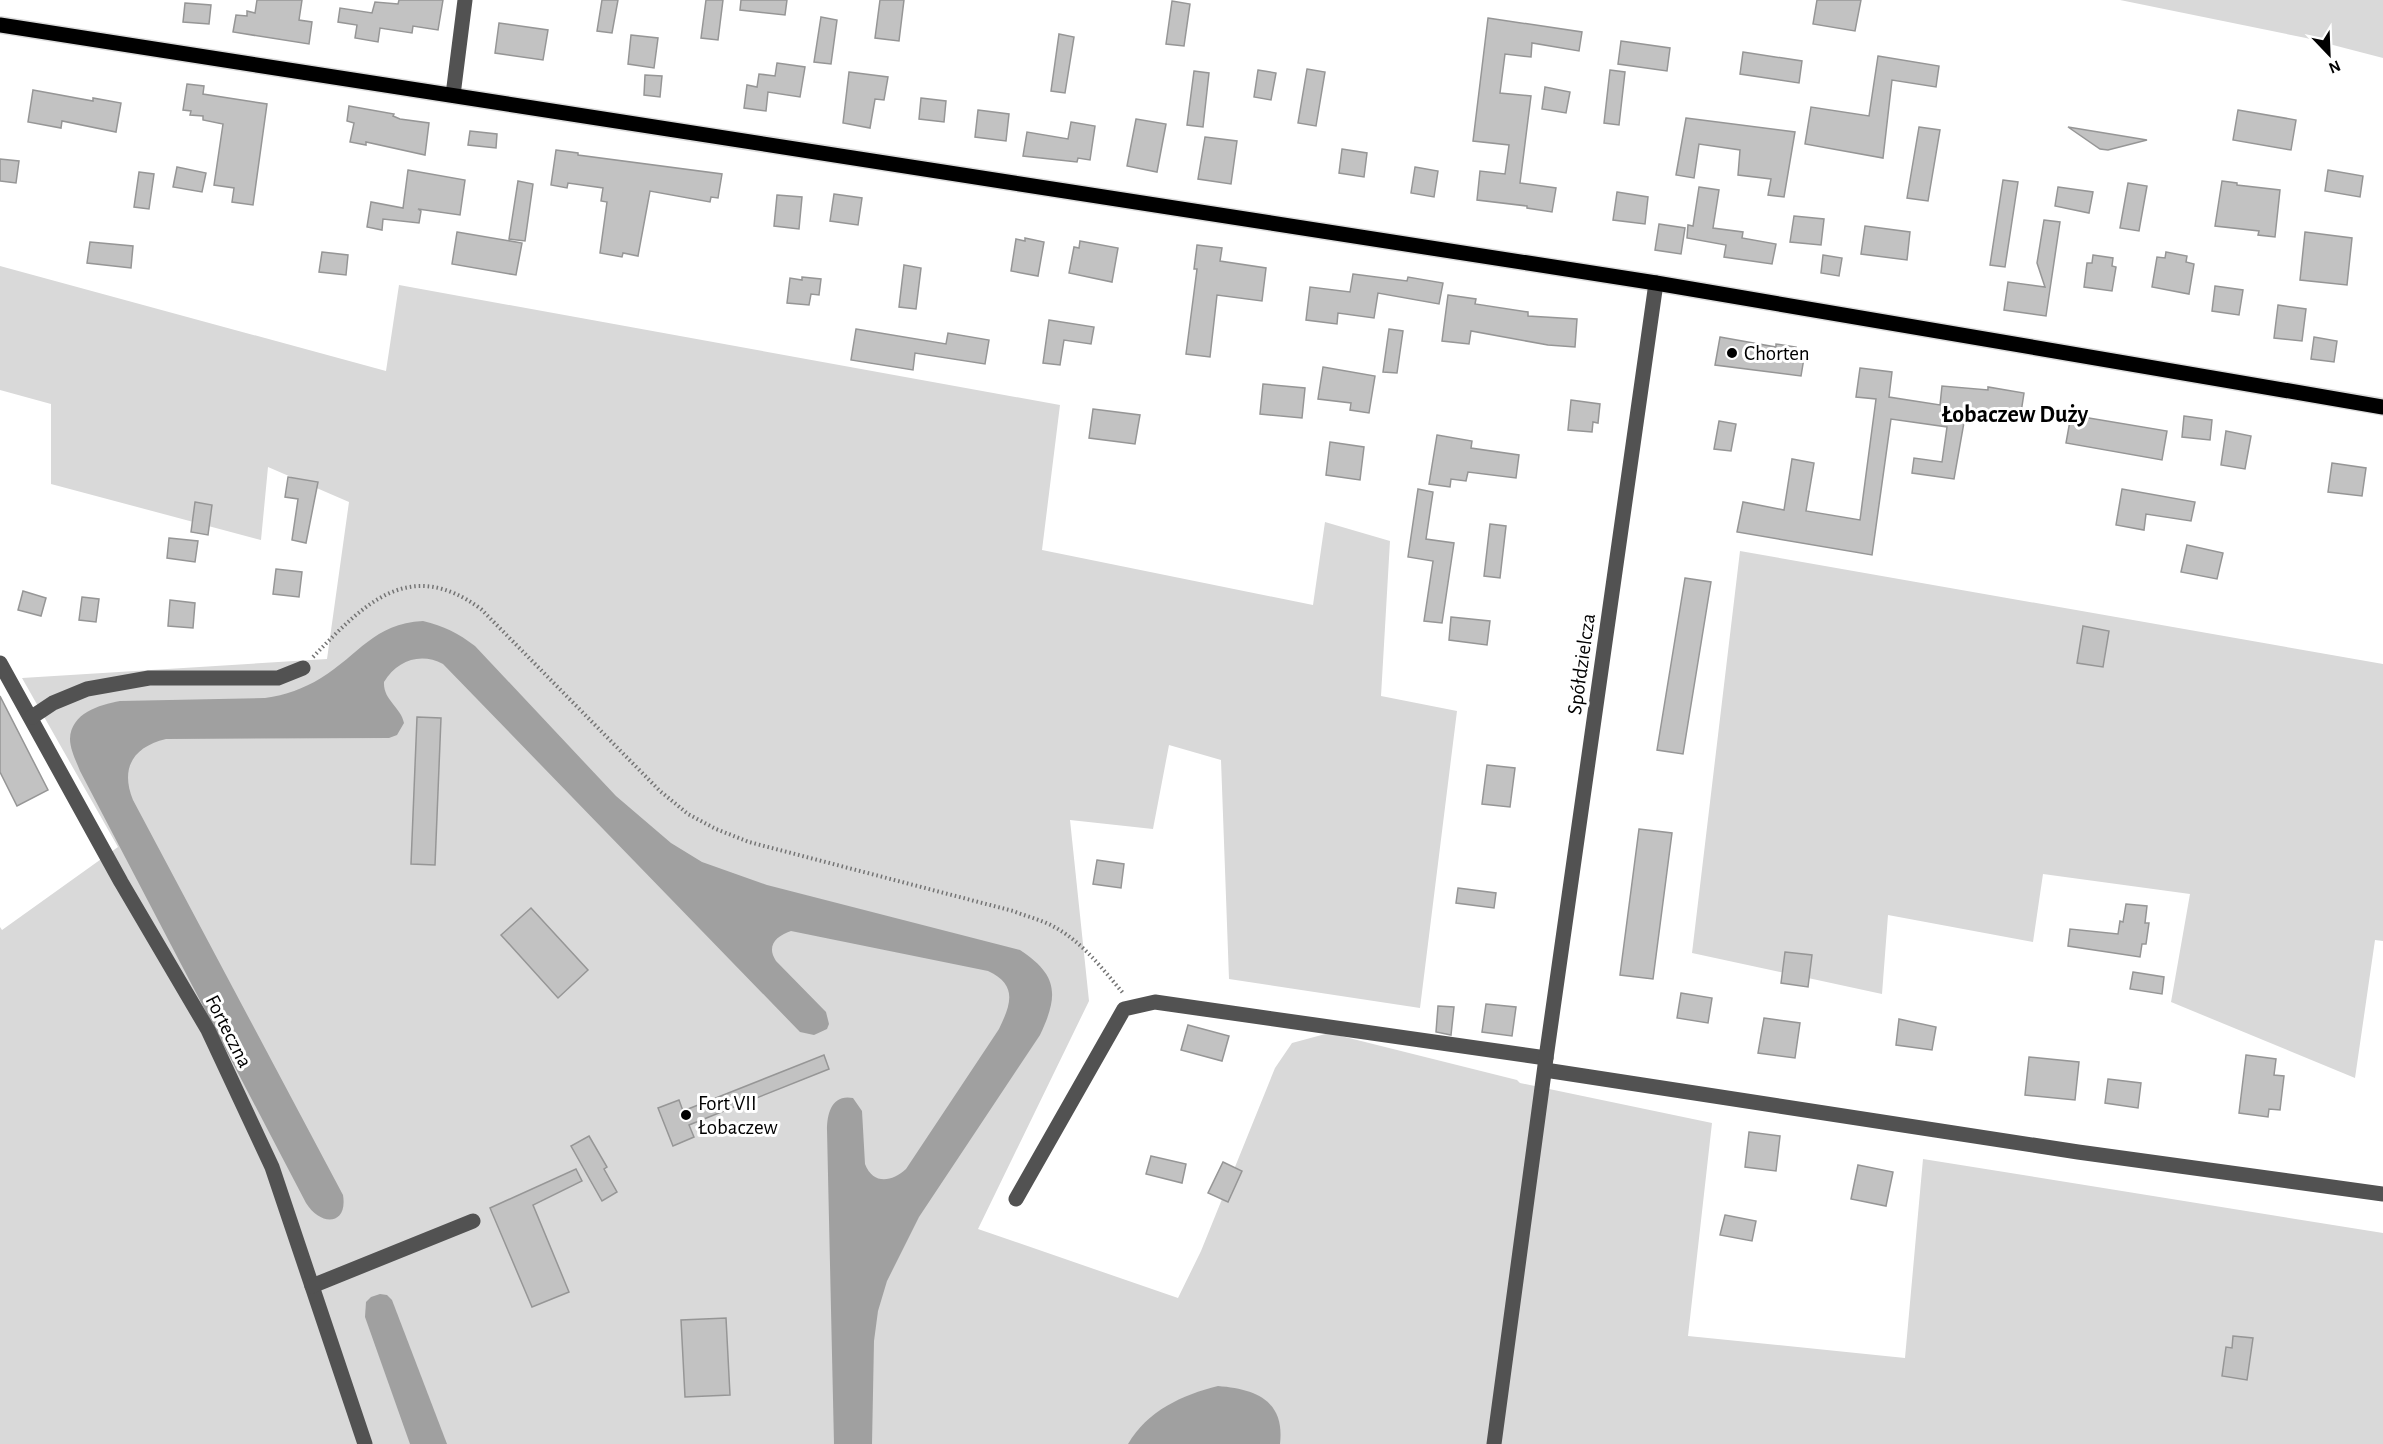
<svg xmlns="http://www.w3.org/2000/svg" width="2383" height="1444" font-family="'Alegreya Sans',sans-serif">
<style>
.green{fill:#d9d9d9}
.water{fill:#a0a0a0}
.building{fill:#c2c2c2;stroke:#969696;stroke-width:1.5}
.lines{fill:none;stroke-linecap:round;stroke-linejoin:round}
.major-casing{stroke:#dbdbdb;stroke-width:18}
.path{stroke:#747474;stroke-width:4;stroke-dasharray:1.5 3;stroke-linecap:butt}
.minor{stroke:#525252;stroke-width:15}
.major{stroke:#000;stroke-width:15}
.poi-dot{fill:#000;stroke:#fff;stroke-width:2}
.labels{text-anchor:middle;stroke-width:6;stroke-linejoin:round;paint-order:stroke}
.poi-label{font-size:21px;fill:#000;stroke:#fff;text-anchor:start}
.street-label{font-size:21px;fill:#000;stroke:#fff}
.quarter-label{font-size:24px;font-weight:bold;fill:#000;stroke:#fff}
</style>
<rect width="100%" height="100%" fill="#fff"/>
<g class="green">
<polygon points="2120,0 2383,0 2383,58 2306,38"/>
<polygon points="0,266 386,371 399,285 1060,405 1042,550 1313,605 1325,522 1390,541 1381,696 1457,711 1420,1008 1229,979 1221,760 1169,745 1153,829 1070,820 1089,1001 978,1229 1178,1298 1201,1251 1275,1068 1292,1043 1329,1033 1517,1080 1520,1083 1712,1123 1688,1336 1905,1358 1923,1159 2383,1233 2383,1444 0,1444 0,927 2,930 118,847 22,678 327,659 349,502 268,467 261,540 51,484 51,404 0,390"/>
<polygon points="1740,551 2383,664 2383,941 2375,940 2355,1078 2171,1002 2190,894 2043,874 2033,942 1888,915 1882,994 1692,953"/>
</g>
<g class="water">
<path d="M 423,621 C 444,626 458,633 475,646 L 616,796 L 671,843 L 702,862 L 767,885 L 1020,950 C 1058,975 1059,995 1040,1035 L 919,1217 L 887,1281 L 878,1311 L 874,1341 L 872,1444 L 834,1444 L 827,1130 C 827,1113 832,1094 853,1098 L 862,1111 L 865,1164 C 873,1185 892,1182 906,1169 L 999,1029 C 1011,1004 1018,985 988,971 L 791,931 C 776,936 766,946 776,961 L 826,1012 L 829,1024 L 827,1029 L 814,1035 L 800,1032 L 443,664 C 421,652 397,660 384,682 C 383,700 401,707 404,723 L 397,735 L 389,738 L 166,739 C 133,747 120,768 133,800 L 343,1195 C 348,1225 321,1227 306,1203 L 80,771 C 76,761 70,749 70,739 C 71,713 99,705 120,701 L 265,698 C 286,695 303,689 321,678 C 360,654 373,624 423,621 Z"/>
<polygon points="380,1294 387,1295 392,1300 447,1444 410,1444 365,1317 366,1302 371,1297"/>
<path d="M 1218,1386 C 1255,1389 1285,1400 1280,1444 L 1128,1444 C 1147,1411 1182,1395 1218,1386 Z"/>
</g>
<g class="building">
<polygon points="257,0 302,0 299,20 312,22 309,44 233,32 236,15 247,16 247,11 255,13"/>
<polygon points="399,0 443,0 438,30 413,26 412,33 380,28 378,42 355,38 357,25 338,22 340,8 372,13 375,2 398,4"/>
<polygon points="602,0 618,0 612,33 597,31"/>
<polygon points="706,0 723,0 718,40 701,38"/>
<polygon points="741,0 787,0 785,15 740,10"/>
<polygon points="880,0 904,0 899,41 875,38"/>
<polygon points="1817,0 1861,0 1855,31 1813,24"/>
<polygon points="1172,1 1190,4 1184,46 1166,44"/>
<polygon points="185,3 211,5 209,24 183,22"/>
<polygon points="821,17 837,20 831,64 814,62"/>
<polygon points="1488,18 1582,32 1579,51 1532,43 1531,57 1505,54 1500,93 1531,96 1520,183 1556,188 1552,212 1527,208 1527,206 1477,200 1480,171 1505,174 1509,145 1473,141"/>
<polygon points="499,23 548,30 543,60 495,53"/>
<polygon points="1059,34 1074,37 1065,93 1051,91"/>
<polygon points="631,35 658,38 654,68 628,64"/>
<polygon points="1621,41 1670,48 1667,71 1618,64"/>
<polygon points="1743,52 1802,61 1799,83 1740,74"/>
<polygon points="1878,56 1939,66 1936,87 1892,80 1883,158 1805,144 1811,107 1869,116"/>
<polygon points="777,63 805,67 800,97 768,92 766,111 744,108 747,85 757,87 759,74 775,76"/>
<polygon points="1307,69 1325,72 1316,126 1298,123"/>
<polygon points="1258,70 1276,73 1271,100 1254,97"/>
<polygon points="1610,70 1625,72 1619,125 1604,123"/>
<polygon points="1194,71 1209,73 1203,127 1187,125"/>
<polygon points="849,72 888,77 884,100 875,99 870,128 843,123"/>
<polygon points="645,75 662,76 660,97 644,95"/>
<polygon points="187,84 204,86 203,94 267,104 253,205 232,202 234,188 214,185 223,124 203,120 203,116 190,115 191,111 183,110"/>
<polygon points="1545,87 1570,92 1566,113 1542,109"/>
<polygon points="33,90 93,101 93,98 121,103 116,132 62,121 61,128 28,122"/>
<polygon points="921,98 946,101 944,122 919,119"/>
<polygon points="349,106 394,114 393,116 400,119 429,123 425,155 366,142 366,145 350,142 354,123 347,121"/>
<polygon points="978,110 1009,114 1006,141 975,137"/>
<polygon points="2238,110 2296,120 2291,150 2233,140"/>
<polygon points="1686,118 1795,132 1784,197 1768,195 1771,179 1738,175 1740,150 1699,144 1694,178 1676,175"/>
<polygon points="1136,119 1166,124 1157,172 1127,166"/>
<polygon points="1071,122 1095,126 1090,160 1078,158 1077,162 1023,156 1027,132 1068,139"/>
<polygon points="1919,127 1940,130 1928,201 1907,198"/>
<polygon points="2068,127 2147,140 2108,150 2100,149"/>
<polygon points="470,131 497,134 496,148 468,145"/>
<polygon points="1205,137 1237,141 1231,184 1198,179"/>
<polygon points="1342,149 1367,153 1364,177 1339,173"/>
<polygon points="556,150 578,153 578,155 722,174 718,198 711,197 710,202 650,191 638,256 623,253 622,257 600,253 607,202 601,201 603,188 568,183 567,188 551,185"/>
<polygon points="0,159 19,161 16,183 0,181"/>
<polygon points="177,167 206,173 202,192 173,187"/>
<polygon points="1415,167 1438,171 1434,197 1411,193"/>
<polygon points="408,170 465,180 460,215 418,209 421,211 419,223 383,219 382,230 367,227 371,202 403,208"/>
<polygon points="2328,170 2363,176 2360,197 2325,191"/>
<polygon points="139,172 154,174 149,209 134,207"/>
<polygon points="2003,180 2018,182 2005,267 1990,265"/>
<polygon points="518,181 533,184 525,241 509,239"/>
<polygon points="2222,181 2237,183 2237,185 2280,190 2275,237 2258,235 2259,231 2215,226"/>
<polygon points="2128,183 2147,186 2139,231 2120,228"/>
<polygon points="1699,187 1719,190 1713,228 1743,232 1742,238 1776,244 1772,264 1724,257 1726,245 1687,238 1688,225 1693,226"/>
<polygon points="2058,187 2093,192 2089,213 2055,206"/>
<polygon points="1617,192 1648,197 1645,224 1613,220"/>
<polygon points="834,194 862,198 858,225 830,221"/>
<polygon points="777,195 802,197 799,229 774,226"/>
<polygon points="1794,216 1824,219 1821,245 1790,242"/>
<polygon points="2044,220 2060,222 2046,316 2004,310 2008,282 2045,287 2037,263"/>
<polygon points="1659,224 1685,228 1681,254 1655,250"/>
<polygon points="1865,226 1910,232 1907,260 1861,254"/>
<polygon points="457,232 522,243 516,275 452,264"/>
<polygon points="2305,232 2352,238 2347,285 2300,280"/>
<polygon points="1025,238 1044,242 1038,276 1011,271 1016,239 1025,241"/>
<polygon points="1080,241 1118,248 1112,282 1069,273 1074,247 1079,248"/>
<polygon points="90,242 133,246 131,268 87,263"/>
<polygon points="1197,245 1222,248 1220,261 1266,268 1262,301 1217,295 1210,357 1186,354 1197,269 1194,269"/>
<polygon points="322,252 348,255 346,275 319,272"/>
<polygon points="2166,252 2187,256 2186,262 2194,264 2189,294 2152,287 2157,257 2165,258"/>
<polygon points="1823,255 1842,258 1839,276 1821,273"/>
<polygon points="2093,255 2113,258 2112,266 2116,267 2112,291 2084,287 2087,263 2092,263"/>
<polygon points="904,265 921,268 916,309 899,307"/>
<polygon points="1353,274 1407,281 1408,277 1443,283 1439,304 1378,293 1374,318 1338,313 1337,324 1306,320 1310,287 1350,292"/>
<polygon points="802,277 821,279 819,295 811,294 809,305 787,303 790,278 802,280"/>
<polygon points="2215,286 2243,290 2239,315 2212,311"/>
<polygon points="1448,295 1476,299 1475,304 1528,312 1528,316 1577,319 1575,347 1548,345 1471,331 1469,344 1442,341"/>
<polygon points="2278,305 2306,309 2302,341 2274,338"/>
<polygon points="1049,320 1094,327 1091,344 1064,340 1060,365 1043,363"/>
<polygon points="856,329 946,344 948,333 989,340 985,364 915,353 913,370 851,360"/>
<polygon points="1389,329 1403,331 1397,373 1383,372"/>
<polygon points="1720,337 1776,347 1776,344 1796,347 1795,351 1805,352 1801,376 1715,365"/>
<polygon points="2314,337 2337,341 2334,362 2311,359"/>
<polygon points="1323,367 1375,376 1369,413 1350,410 1351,403 1318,399"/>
<polygon points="1860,368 1892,372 1889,397 1940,405 1942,386 1988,390 1988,387 2024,393 2020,419 1966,411 1954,479 1912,473 1914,458 1942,462 1947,427 1891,419 1872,555 1737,532 1743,502 1784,510 1792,459 1814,463 1806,511 1860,520 1876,399 1856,397"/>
<polygon points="1263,384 1305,388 1302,418 1260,414"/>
<polygon points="1571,400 1600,404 1598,423 1593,422 1592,432 1568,430"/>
<polygon points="1093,409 1140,415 1135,444 1089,438"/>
<polygon points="2071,415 2167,431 2162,460 2066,443"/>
<polygon points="2184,416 2212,420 2210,440 2182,437"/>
<polygon points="1719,421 1736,424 1731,451 1714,449"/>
<polygon points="2226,431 2251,436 2245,469 2221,465"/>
<polygon points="1437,435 1472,441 1471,448 1519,455 1516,478 1468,472 1466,481 1451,479 1450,487 1429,484"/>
<polygon points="1330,442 1364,447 1360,480 1326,475"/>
<polygon points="2332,463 2366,468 2362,496 2328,492"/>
<polygon points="288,477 318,482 306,543 292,540 298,499 285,497"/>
<polygon points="1418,489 1433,492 1426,539 1454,543 1442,623 1424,621 1433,561 1408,557"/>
<polygon points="2122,489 2195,502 2191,521 2146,514 2144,530 2116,525"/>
<polygon points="195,502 212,505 208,535 191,532"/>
<polygon points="1490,524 1506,526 1500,578 1484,576"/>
<polygon points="169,538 198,541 195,562 167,558"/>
<polygon points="2187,545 2223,553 2217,579 2181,572"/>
<polygon points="276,569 302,572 299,597 273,594"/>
<polygon points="1685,578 1711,582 1683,754 1657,750"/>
<polygon points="23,591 46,598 41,616 18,610"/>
<polygon points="82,597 99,599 96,622 79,620"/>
<polygon points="170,600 195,603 193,628 168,626"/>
<polygon points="1451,617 1490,621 1487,645 1449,640"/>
<polygon points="2083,626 2109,631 2103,667 2077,663"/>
<polygon points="0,696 48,790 17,806 0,772"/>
<polygon points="417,717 441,718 435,865 411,864"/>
<polygon points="1487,765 1515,768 1510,807 1482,804"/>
<polygon points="1639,829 1672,833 1653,979 1620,975"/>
<polygon points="1097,860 1124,864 1121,888 1093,884"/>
<polygon points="1458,888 1496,893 1494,908 1456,903"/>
<polygon points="2126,904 2147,906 2145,923 2149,923 2146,944 2142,944 2140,957 2068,946 2070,929 2118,934 2120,921 2123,922"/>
<polygon points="531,908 588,970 558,998 501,935"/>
<polygon points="1785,952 1812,955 1808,987 1781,983"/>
<polygon points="2133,972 2164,977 2162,994 2130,989"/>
<polygon points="1681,993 1712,998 1708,1023 1677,1018"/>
<polygon points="1486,1004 1516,1007 1512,1036 1482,1032"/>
<polygon points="1438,1006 1454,1007 1451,1035 1436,1032"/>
<polygon points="1764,1018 1800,1023 1795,1058 1758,1053"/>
<polygon points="1899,1019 1936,1027 1932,1050 1896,1045"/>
<polygon points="1188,1025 1229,1036 1222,1061 1181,1050"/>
<polygon points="824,1055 829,1069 689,1125 694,1137 673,1146 658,1108 679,1100 683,1111"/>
<polygon points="2246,1055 2276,1059 2274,1075 2284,1076 2280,1110 2269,1109 2268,1117 2239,1113"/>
<polygon points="2029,1057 2079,1062 2075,1100 2025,1095"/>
<polygon points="2108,1079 2141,1083 2138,1108 2105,1103"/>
<polygon points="1749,1132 1780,1136 1776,1171 1745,1167"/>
<polygon points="589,1136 607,1167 604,1169 617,1192 602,1201 571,1146"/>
<polygon points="1151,1156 1186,1164 1182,1183 1146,1174"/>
<polygon points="1223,1162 1242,1171 1228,1202 1208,1193"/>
<polygon points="1858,1165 1893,1172 1886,1206 1851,1199"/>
<polygon points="576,1169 582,1181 533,1205 569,1292 532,1307 490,1208"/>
<polygon points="1725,1215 1756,1221 1752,1241 1720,1235"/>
<polygon points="726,1318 730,1395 685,1397 681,1320"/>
<polygon points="2233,1336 2253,1338 2247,1380 2222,1376 2226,1347 2232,1348"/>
</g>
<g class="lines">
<defs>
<polyline id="major" points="0,25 1656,283 2383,407"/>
</defs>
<use href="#major" class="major-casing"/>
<path class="path" d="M 313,657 C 364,604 409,556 481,609 L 660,791 L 688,814 L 716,829 L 749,842 L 1013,911 C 1023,915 1034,918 1044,922 C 1078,936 1100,966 1123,993"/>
<g class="minor">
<polyline points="453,95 465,0"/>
<polyline points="0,663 121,882 208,1030 272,1167 365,1444"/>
<polyline points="32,717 53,703 87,689 149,678 278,678 303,668"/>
<polyline points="1545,1070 2078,1152 2383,1194"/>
<polyline points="1016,1199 1124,1009 1155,1002 1546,1058"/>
<polyline points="312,1286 473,1221"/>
<polyline points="1494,1444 1546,1058 1656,283"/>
</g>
<use href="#major" class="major"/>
</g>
<g class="poi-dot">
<circle cx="1732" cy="353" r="6"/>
<circle cx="686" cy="1115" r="6"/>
</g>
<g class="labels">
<g class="poi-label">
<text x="1744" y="360">Chorten</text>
<text x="698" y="1110">Fort VII<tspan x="698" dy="24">Łobaczew</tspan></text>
</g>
<g class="street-label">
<text transform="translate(1581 664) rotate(-82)" y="7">Spółdzielcza</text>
<text transform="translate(229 1031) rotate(63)" y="7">Forteczna</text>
</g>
<g class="quarter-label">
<text x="2015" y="422">Łobaczew Duży</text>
</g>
</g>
<g transform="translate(2329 54) rotate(157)" stroke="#ffffff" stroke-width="4.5" paint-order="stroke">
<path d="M0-4.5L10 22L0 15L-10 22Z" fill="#000000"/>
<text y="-9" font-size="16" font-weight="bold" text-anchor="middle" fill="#000000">N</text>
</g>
</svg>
